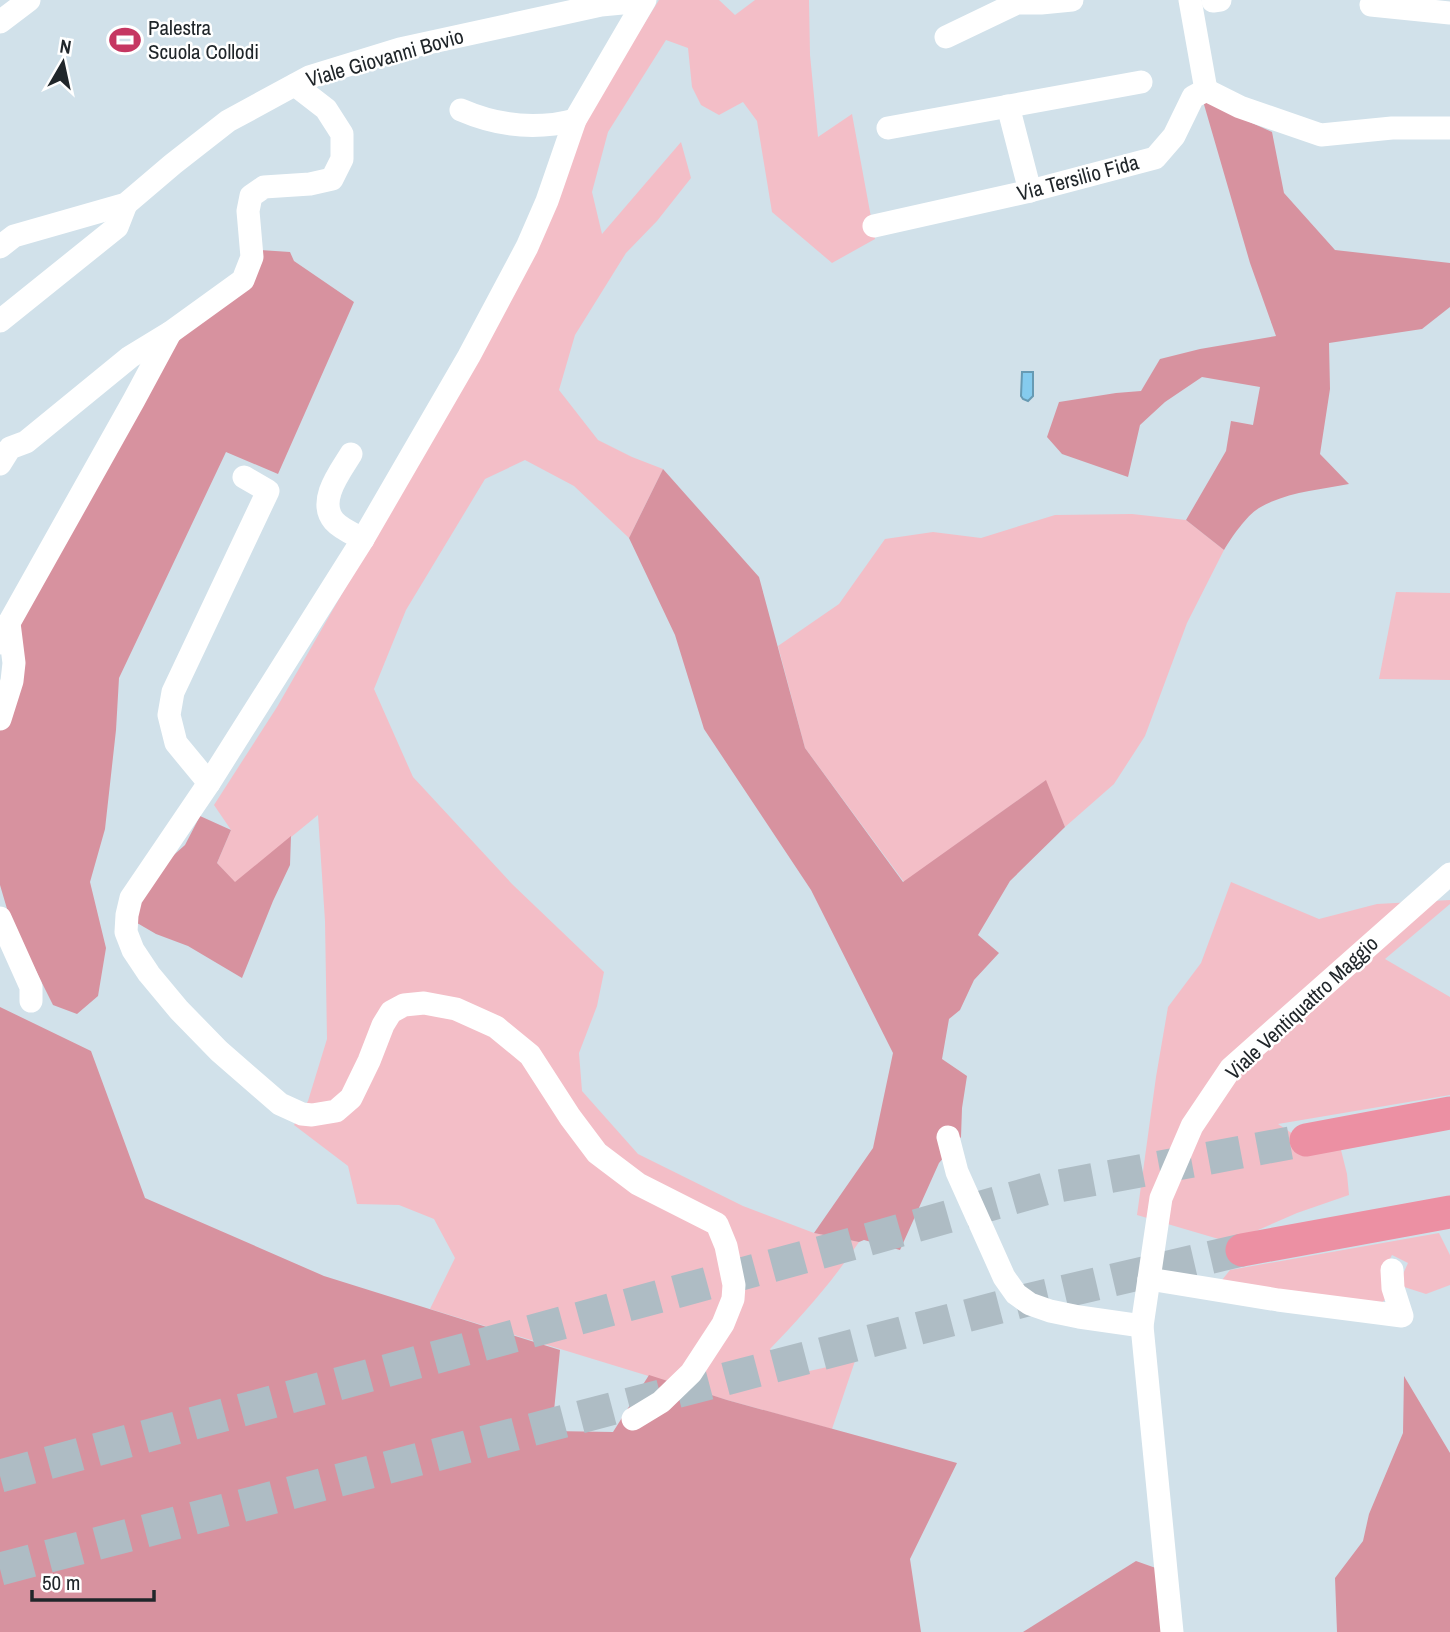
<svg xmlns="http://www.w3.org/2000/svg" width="1450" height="1632" font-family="'Archivo Narrow',sans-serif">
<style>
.green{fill:#f3bec7}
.forest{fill:#d7929f}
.water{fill:#85cbee;stroke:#679ab3;stroke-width:2}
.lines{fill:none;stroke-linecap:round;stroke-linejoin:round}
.highway-tunnel{stroke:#aebcc4;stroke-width:33;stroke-dasharray:33 17;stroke-linecap:butt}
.minor{stroke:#fff;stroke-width:23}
.highway{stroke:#ec90a3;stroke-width:33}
.labels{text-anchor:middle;stroke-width:5;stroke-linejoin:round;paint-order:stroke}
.poi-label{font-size:21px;fill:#20262a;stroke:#fff;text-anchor:start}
.street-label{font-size:21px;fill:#20262a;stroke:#fff}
</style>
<rect width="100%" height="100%" fill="#d1e1ea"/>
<g class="green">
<path d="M 659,0 L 719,0 L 735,15 L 755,0 L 809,0 L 810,55 L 818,137 L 852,114 L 875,239 L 832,263 L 772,212 L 757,121 L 743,102 L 719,115 L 701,105 L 692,87 L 688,48 L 666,40 L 608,132 L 592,192 L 602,234 L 681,142 L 691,178 L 657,221 L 626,253 L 575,335 L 559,390 L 598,440 L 632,457 L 663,469 L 629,538 L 574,486 L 525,460 L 485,479 L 406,610 L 374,689 L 413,777 L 512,884 L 604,972 L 597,1006 L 579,1053 L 582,1091 L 638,1154 L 743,1206 L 814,1233 L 859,1242 C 832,1282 803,1315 770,1349 L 800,1373 L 855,1361 L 832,1429 L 727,1400 L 430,1309 L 455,1258 L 434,1219 L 399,1205 L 357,1204 L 348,1166 L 294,1125 L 308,1101 L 327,1039 L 325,921 L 318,815 L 235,883 L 217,863 L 231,830 L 214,805 L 277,707 L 455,397 L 578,130 Z"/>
<polygon points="1132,514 1186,520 1224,550 1187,623 1145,736 1114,784 1065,827 1045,781 904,882 805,748 778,646 839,604 885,539 933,532 981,538 1055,515"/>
<polygon points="1396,592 1450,593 1450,680 1379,679"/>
<polygon points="1231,882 1319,919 1377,904 1450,900 1450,904 1385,959 1450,997 1450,1095 1278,1124 1317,1150 1340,1146 1347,1174 1349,1195 1297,1213 1242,1237 1222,1240 1137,1215 1156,1077 1168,1007 1201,963"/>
<polygon points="1439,1233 1450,1255 1450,1285 1426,1294 1398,1285 1408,1263 1392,1255 1383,1272 1391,1295 1375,1308 1222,1280 1230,1270"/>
</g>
<g class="forest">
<path d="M 1203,101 L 1272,132 L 1284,193 L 1335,250 L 1450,263 L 1450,307 L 1422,329 L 1329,343 L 1330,389 L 1320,454 L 1349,484 C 1319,490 1286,492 1259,508 C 1246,516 1232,537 1224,550 L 1186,520 L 1226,451 L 1231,421 L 1253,425 L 1260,387 L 1202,377 L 1165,402 L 1140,425 L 1128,477 L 1062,454 L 1047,437 L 1059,402 L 1116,393 L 1141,391 L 1160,359 L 1200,349 L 1276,336 L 1250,263 Z"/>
<polygon points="260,250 290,252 294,261 354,302 278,474 226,452 119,678 116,730 105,829 90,882 106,948 98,996 77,1014 53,1005 10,919 0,885 0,717 22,618 165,343"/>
<polygon points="663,469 759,577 805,748 903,882 1046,780 1065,827 1010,881 978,935 999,953 974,980 960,1010 949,1019 942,1059 967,1076 962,1108 961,1137 939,1163 900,1250 864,1240 859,1242 814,1233 873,1148 893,1053 811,890 704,729 675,635 629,538"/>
<polygon points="200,816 231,830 217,863 235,882 291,836 290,865 273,901 242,978 188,946 156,934 132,920 158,869 185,845"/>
<polygon points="0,1007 91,1051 145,1198 324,1276 560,1350 552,1431 613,1432 649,1375 727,1400 957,1463 910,1559 921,1632 0,1632"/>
<polygon points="1404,1376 1450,1453 1450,1632 1337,1632 1335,1578 1363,1541 1369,1514 1403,1433"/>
<polygon points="1136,1561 1167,1572 1166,1632 1023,1632"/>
</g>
<polygon class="water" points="1022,372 1033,372 1033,396 1028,401 1023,399 1021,396"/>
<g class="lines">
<g class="highway-tunnel">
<polyline points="0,1476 859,1242 1048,1188 1306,1140"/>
<polyline points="0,1569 1027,1300 1242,1250"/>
</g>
<g class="minor">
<polyline points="1190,0 1206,90"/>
<polyline points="1213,1 1220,0"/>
<polyline points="1371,5 1450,13"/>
<polyline points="0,22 29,0"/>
<polyline points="946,37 1017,3 1041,3 1072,0"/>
<polyline points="1206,90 1240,107 1321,135 1392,128 1450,128"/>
<polyline points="1008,106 1030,191"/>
<path d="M 461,110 C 498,126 537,130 575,120"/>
<polyline points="888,128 1141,82"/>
<polyline points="874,226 1030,191 1155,158 1174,136 1193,97 1206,90"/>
<polyline points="0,247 14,236 126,204 173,164 228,121 309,77 400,49 601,5 633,2 638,0"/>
<polyline points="0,321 117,227 126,204"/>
<path d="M 351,454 C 340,472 317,501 334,521 C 341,529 353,534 363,539"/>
<polyline points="0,464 10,448 26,442 130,357 171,332 243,280 252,257 248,211 251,196 264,187 310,184 332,179 342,159 342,134 326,109 295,85"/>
<polyline points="0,643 9,623 134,400 170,333"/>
<polyline points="0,719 12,681 14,663 9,623"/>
<polyline points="209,783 176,743 169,715 173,692 268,491 244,477"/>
<polyline points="0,918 31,987 31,1001"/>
<polyline points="948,1137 957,1172 1004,1277 1016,1294 1030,1304 1050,1311 1079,1317 1142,1326"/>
<polyline points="1149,1279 1278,1300 1402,1316 1393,1288 1392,1270"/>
<polyline points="633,1419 661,1402 691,1373 723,1324 733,1299 734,1285 726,1246 717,1224 638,1184 597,1153 570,1117 530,1055 496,1027 456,1009 424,1003 404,1005 391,1012 383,1025 369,1061 351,1098 336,1111 312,1115 302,1114 280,1104 219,1051 179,1010 149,974 133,950 126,932 127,915 131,898 209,783 363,539 469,356 527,247 547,201 575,120 645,0"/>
<polyline points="1172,1632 1142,1326 1161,1198 1192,1126 1231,1068 1450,874"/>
</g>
<g class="highway">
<polyline points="1306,1140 1450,1113"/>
<polyline points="1242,1250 1450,1212"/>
</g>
</g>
<defs>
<symbol id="stadium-bare" viewBox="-9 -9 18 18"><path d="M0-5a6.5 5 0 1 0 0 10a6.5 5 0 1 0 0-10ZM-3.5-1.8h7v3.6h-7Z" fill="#c53762" stroke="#fff" stroke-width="2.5" paint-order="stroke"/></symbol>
</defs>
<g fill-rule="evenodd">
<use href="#stadium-bare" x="103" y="18" width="44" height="44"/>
</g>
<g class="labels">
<g class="poi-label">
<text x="148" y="35">Palestra<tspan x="148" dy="24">Scuola Collodi</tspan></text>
</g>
<g class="street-label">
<text transform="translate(385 58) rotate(-16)" y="7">Viale Giovanni Bovio</text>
<text transform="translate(1078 178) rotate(-15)" y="7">Via Tersilio Fida</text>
<text transform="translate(1302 1008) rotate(-43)" y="7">Viale Ventiquattro Maggio</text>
</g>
</g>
<g transform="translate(63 63) rotate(9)" stroke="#ffffff" stroke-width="5" paint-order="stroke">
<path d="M0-5L12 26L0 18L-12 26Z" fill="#20262a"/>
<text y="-10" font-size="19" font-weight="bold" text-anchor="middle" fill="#20262a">N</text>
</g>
<path d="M32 1590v10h122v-10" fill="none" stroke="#20262a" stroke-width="3.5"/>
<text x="42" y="1590" font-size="21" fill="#20262a" stroke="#ffffff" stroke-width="5" paint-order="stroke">50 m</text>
</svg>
